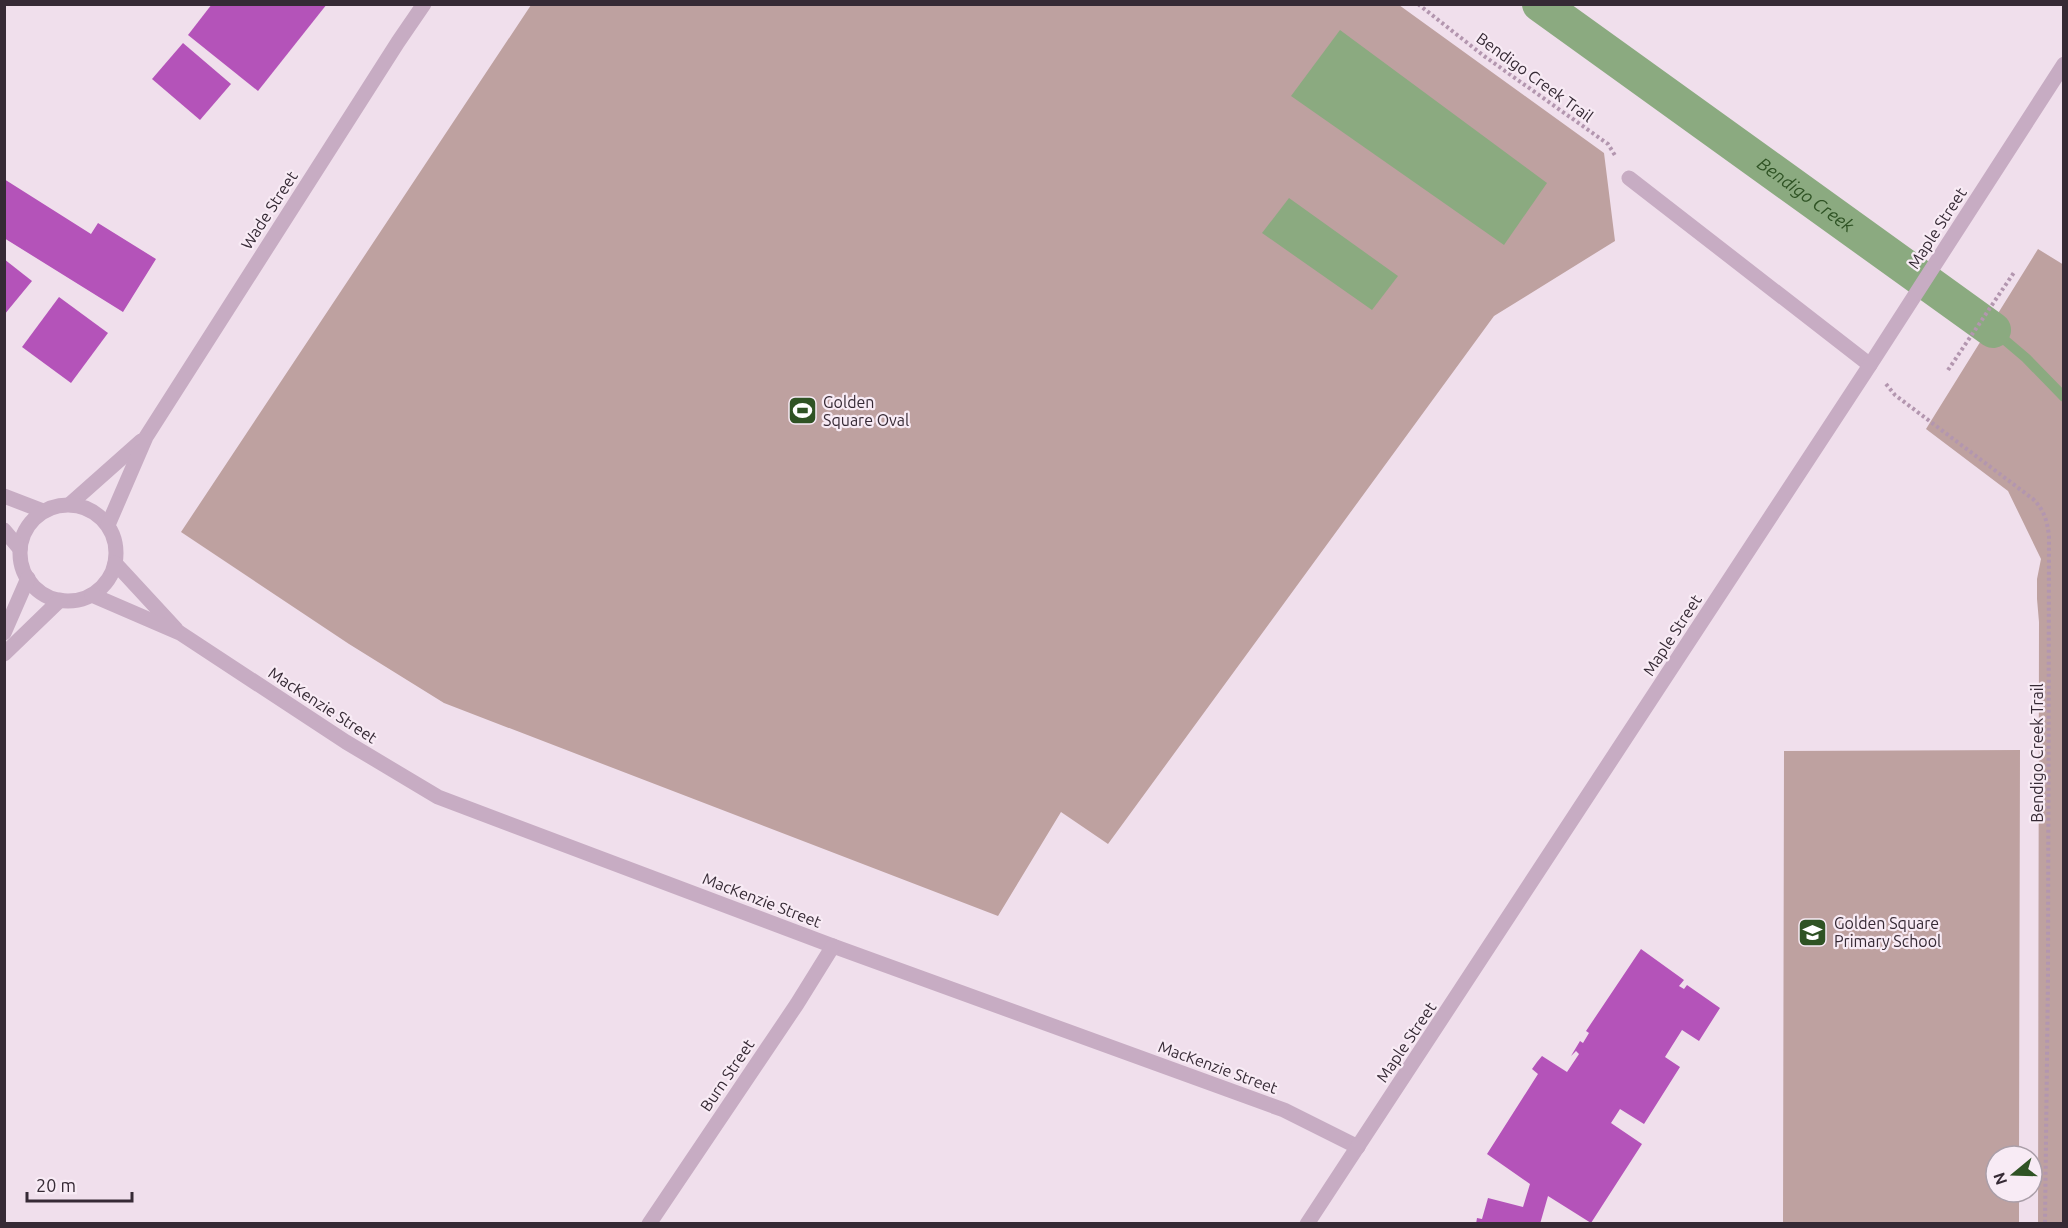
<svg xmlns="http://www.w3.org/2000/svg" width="2068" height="1228" font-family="Ubuntu,sans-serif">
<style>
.green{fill:#bea1a0}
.water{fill:#8baa80}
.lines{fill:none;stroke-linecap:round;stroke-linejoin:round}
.stream{stroke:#8baa80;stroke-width:10}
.canal{stroke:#8baa80;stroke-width:36}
.building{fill:#b453b9}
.path{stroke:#b396af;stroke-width:4;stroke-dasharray:3 3;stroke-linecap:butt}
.service{stroke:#c7acc3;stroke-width:15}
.minor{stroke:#c7acc3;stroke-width:15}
.labels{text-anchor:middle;stroke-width:4.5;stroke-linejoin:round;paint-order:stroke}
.street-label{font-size:16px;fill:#362a35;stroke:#f8ebf5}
.poi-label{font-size:16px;fill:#362a35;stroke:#f8ebf5;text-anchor:start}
.water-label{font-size:18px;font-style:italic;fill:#2f5324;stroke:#f8ebf5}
</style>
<rect width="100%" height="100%" fill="#f0dfec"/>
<g class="green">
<polygon points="531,5 1399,5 1604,153 1615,241 1494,316 1108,844 1061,812 998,916 444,703 349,644 181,532"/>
<polygon points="2038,249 2064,265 2063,1224 2038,1223 2039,622 2037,599 2037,579 2041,559 2008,491 1926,429"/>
<polygon points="2020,750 2019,1156 1996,1156 1996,1192 2019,1192 2019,1223 1783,1223 1784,751"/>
</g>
<g class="water">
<polygon points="1340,30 1547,183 1504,245 1291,96"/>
<polygon points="1289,198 1398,276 1372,310 1262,233"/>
</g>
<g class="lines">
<polyline class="stream" points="1993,330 2026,358 2064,397"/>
<path class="canal" id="s1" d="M 1540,4 L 1993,330"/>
</g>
<g class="building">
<polygon points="212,4 327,4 258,91 188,35"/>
<polygon points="183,43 231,84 200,120 152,79"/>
<polygon points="4,179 91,234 98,223 156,259 123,312 4,238"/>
<polygon points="4,259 32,281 4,315"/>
<polygon points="59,297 108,333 71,383 22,347"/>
<polygon points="1641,949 1684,980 1679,986 1684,989 1687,985 1720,1008 1699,1041 1682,1030 1665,1057 1680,1067 1644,1124 1620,1109 1611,1123 1642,1144 1591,1223 1548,1196 1540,1224 1476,1224 1477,1218 1482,1219 1488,1198 1523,1207 1530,1184 1487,1154 1538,1074 1532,1069 1537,1062 1542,1056 1567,1072 1579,1054 1576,1051 1571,1056 1580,1041 1583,1043 1589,1033 1586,1031"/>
</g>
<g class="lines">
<g class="path">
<polyline points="1418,4 1484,56 1608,144 1616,157"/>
<polyline points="1948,370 2015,271"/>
<path d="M 1886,384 L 1895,395 L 2033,499 C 2044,510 2047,520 2049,536 L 2048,976 L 2045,1224"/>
</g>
<polyline class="service" points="1629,178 1870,365"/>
<g class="minor">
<polyline points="4,496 43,511"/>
<polyline points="70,504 141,441"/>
<circle cx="68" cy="553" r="48"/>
<polyline points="108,525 146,437 398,42 424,4"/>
<polyline points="4,530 20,549"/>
<polyline points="115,563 176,629"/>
<polyline points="92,595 180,633 346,742 438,797 833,946 1284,1110 1358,1147"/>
<polyline points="4,633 28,578"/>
<polyline points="4,654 60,600"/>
<polyline points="649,1224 797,1004 833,946"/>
<polyline points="1307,1224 1870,365 2064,64"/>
</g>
</g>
<defs>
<symbol id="stadium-square" viewBox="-11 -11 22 22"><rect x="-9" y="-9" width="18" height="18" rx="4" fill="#2f5324" stroke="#f8ebf5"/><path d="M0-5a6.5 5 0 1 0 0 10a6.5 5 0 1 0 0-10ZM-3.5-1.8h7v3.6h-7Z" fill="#fff"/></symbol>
<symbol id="school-square" viewBox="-11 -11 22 22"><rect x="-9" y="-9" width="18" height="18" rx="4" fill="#2f5324" stroke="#f8ebf5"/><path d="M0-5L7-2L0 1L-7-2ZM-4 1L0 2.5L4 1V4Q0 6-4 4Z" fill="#fff"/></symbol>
</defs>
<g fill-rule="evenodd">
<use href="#stadium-square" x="786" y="394" width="33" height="33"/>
<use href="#school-square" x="1796" y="916" width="33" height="33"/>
</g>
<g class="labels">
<g class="street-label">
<text transform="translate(1535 77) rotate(36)" y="6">Bendigo Creek Trail</text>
<text transform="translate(269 210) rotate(-57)" y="6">Wade Street</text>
<text transform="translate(1937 228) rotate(-57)" y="6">Maple Street</text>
<text transform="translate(1672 635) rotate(-57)" y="6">Maple Street</text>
<text transform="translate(323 705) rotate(33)" y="6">MacKenzie Street</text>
<text transform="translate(2037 753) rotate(-90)" y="6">Bendigo Creek Trail</text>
<text transform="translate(762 900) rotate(21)" y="6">MacKenzie Street</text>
<text transform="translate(1406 1042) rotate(-56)" y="6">Maple Street</text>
<text transform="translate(1218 1067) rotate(20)" y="6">MacKenzie Street</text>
<text transform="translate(727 1075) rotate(-56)" y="6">Burn Street</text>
</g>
<g class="poi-label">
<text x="823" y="408">Golden<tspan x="823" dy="18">Square Oval</tspan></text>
<text x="1834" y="929">Golden Square<tspan x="1834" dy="18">Primary School</tspan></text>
</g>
<g class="water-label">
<text dy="6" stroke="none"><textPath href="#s1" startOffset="327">Bendigo Creek</textPath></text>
</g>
</g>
<rect width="2068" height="1228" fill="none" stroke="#362a35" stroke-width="12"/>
<g transform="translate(2014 1174) rotate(251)"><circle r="28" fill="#f8ebf5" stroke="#aa9ea8" stroke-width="1.5"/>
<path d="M0-4.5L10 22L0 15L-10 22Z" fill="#2f5324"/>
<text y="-9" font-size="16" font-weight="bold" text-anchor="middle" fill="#362a35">N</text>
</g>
<path d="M27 1192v9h105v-9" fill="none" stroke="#362a35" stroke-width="3"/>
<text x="36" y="1192" font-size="18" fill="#362a35" stroke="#f8ebf5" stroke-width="4.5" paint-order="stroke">20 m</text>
</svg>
